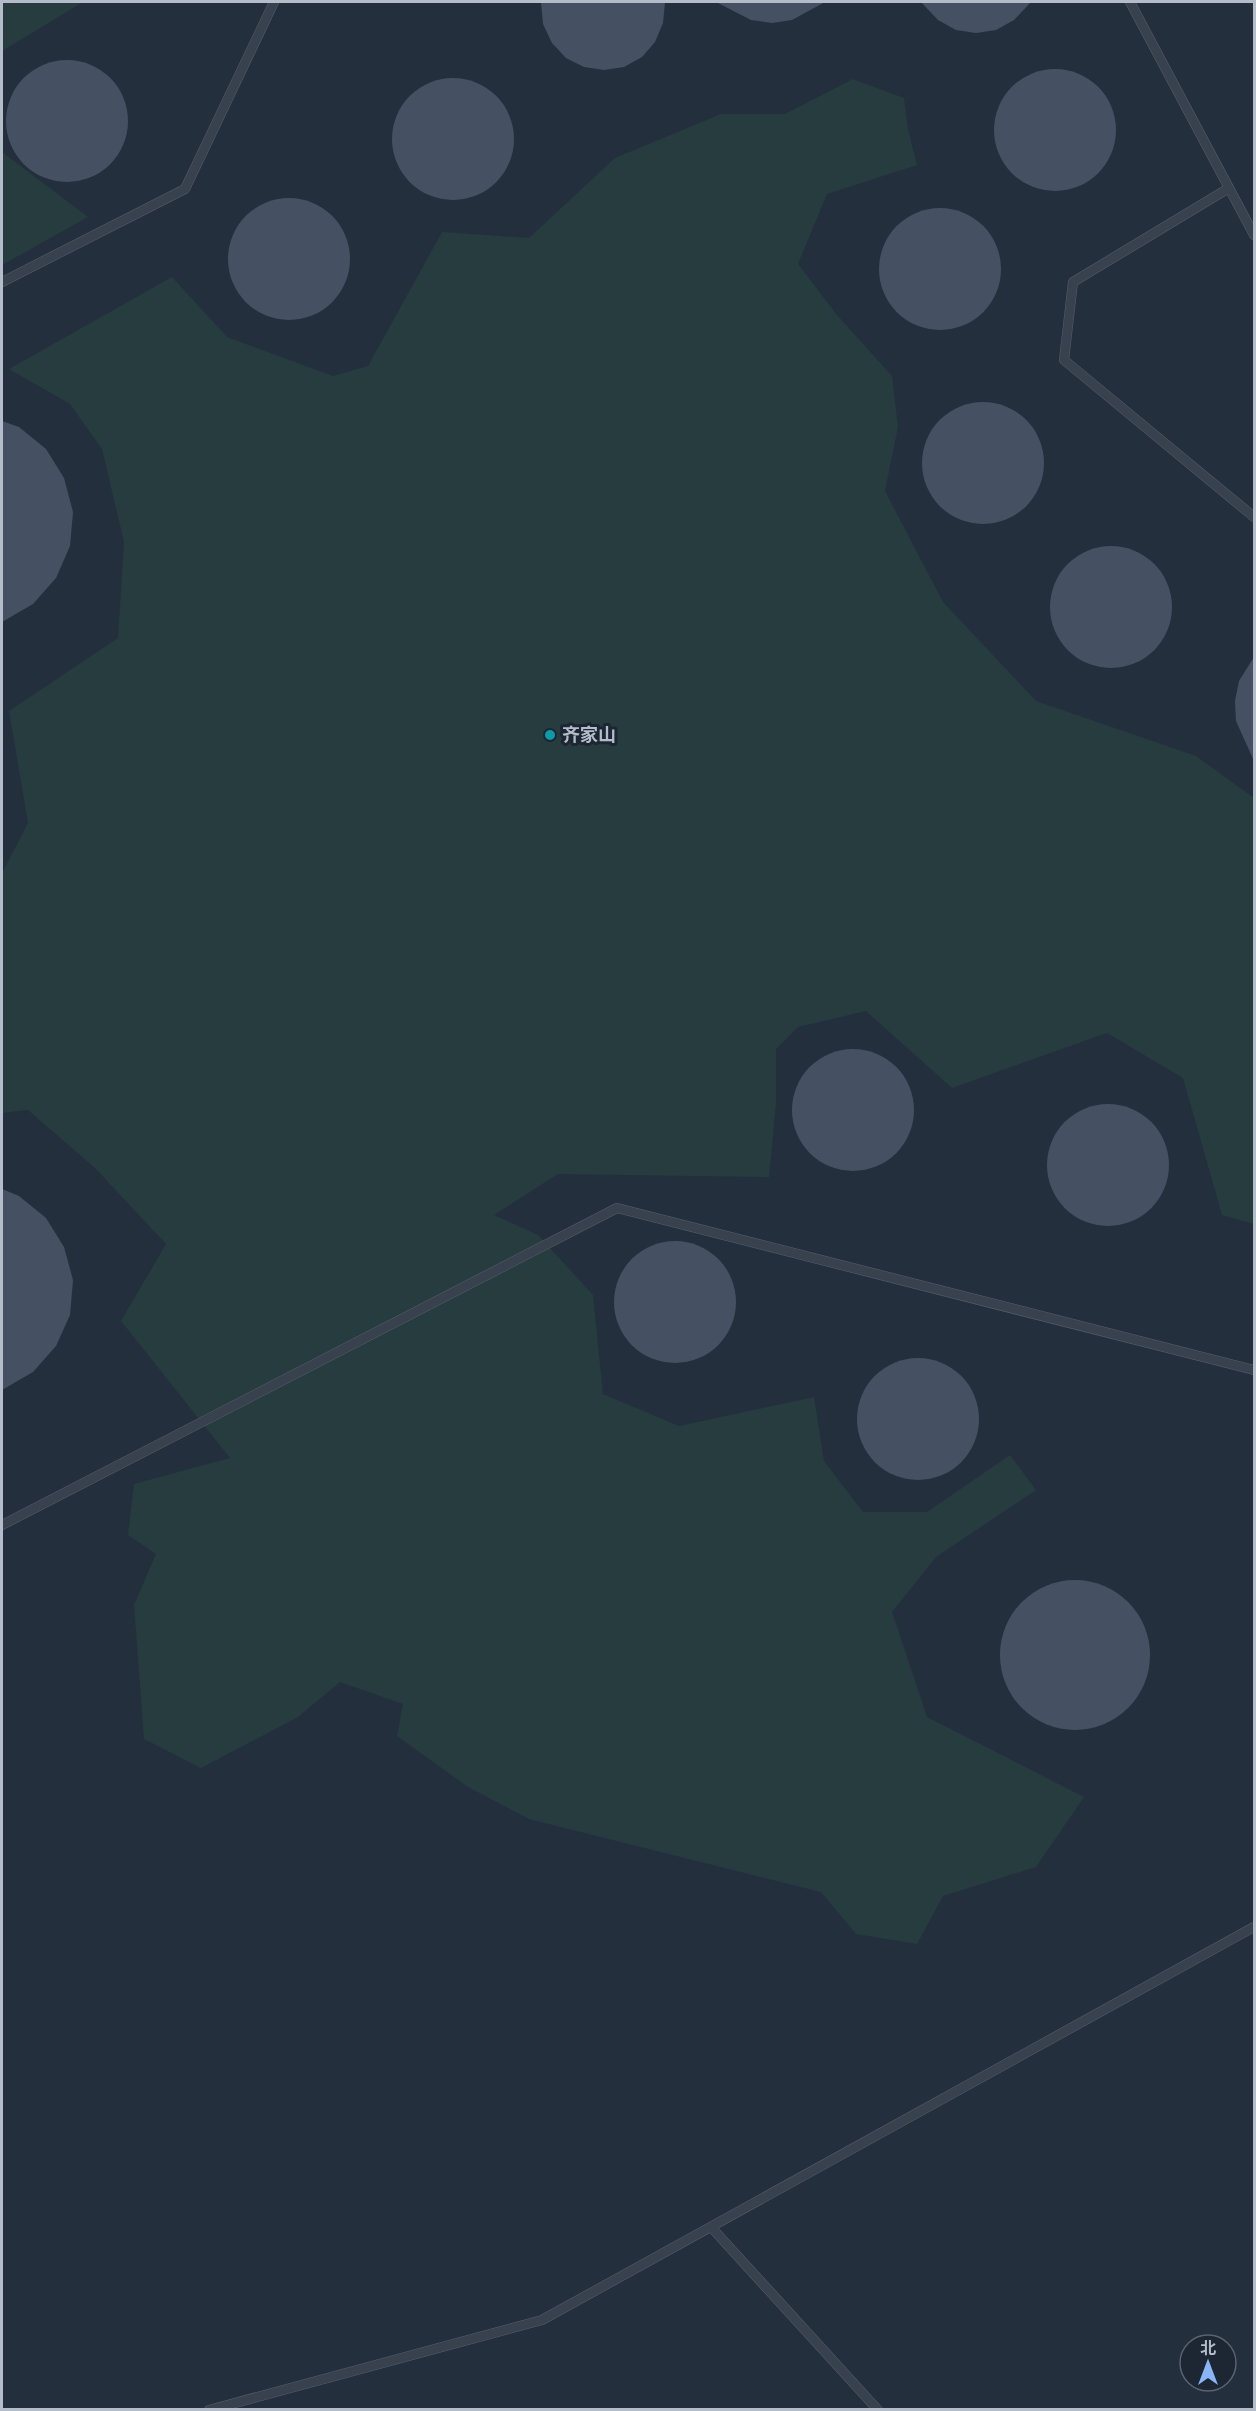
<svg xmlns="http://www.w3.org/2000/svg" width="1256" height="2411" font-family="'Exo 2','Noto Sans SC',sans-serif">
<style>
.green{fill:#263c3f}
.building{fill:#455162}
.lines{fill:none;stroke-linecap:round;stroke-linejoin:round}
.lane-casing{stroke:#565f6c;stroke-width:10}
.lane{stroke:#38414e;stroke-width:9}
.culture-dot{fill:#0f9aa8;stroke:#1d2633;stroke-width:2}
.labels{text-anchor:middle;stroke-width:6;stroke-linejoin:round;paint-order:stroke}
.poi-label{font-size:18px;font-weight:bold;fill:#b4bcc9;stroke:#1d2633;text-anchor:start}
</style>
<rect width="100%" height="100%" fill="#242f3e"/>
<g class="green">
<polygon points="2,2 83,2 2,51"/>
<polygon points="853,79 904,98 908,130 917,165 827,194 798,264 837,315 892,376 898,427 885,491 943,602 1036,701 1196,756 1254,798 1254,1224 1222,1215 1183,1078 1107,1033 952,1088 866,1011 798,1027 776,1049 776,1104 769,1177 558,1174 494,1215 538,1235 593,1295 603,1394 679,1426 814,1397 824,1461 863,1512 927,1512 1010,1455 1036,1490 936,1557 892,1612 927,1717 1084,1797 1036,1867 943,1896 917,1944 856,1934 821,1892 529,1819 468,1787 397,1736 403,1704 340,1682 298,1717 201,1768 144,1739 134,1605 156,1554 128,1535 134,1484 230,1458 121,1321 166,1244 95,1168 28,1110 2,1113 2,873 28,823 9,711 118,638 124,542 102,449 70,404 9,369 172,277 227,337 333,376 368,366 442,232 529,238 615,158 721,114 785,114"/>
<polygon points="2,152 88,217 2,265"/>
</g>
<g class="building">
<polygon points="541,2 665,2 663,23 655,42 642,57 624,67 604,70 584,67 566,58 552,43 543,24"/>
<polygon points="716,2 825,2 792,20 772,23 751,20"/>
<polygon points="921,2 1031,2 1014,20 996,30 976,33 956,30 938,20"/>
<circle cx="67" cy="121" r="61"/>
<circle cx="1055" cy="130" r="61"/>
<circle cx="453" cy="139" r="61"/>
<circle cx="289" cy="259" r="61"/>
<circle cx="940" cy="269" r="61"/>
<circle cx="983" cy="463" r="61"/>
<polygon points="2,421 19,427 46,449 64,478 73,512 70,546 56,578 33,604 2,622"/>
<circle cx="1111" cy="607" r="61"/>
<polygon points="1254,657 1254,761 1236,721 1235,701 1239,681"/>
<circle cx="853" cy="1110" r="61"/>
<circle cx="1108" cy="1165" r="61"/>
<polygon points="2,1189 19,1196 46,1218 64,1247 73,1280 70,1315 56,1346 33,1372 2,1390"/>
<circle cx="675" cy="1302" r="61"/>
<circle cx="918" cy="1419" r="61"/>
<circle cx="1075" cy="1655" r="75"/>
</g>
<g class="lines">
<defs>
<g id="lane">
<polyline points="1130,2 1254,235"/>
<polyline points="1229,188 1073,282 1064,360 1254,517"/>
<polyline points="2,282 185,189 274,2"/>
<polyline points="2,1525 617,1208 1254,1370"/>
<polyline points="711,2227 878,2410"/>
<polyline points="209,2410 542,2320 1254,1927"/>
</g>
</defs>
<use href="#lane" class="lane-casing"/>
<use href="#lane" class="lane"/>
</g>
<circle class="culture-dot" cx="550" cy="735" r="6"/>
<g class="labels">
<g class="poi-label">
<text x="562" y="741">齐家山</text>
</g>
</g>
<rect width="1256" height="2411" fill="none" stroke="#b4bcc9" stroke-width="6"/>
<g transform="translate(1208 2363)"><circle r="28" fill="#1d2633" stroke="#59626f" stroke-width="1.5"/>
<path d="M0-4.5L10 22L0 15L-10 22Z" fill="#8ab4f8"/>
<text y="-9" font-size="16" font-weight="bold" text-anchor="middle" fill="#b4bcc9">北</text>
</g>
</svg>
